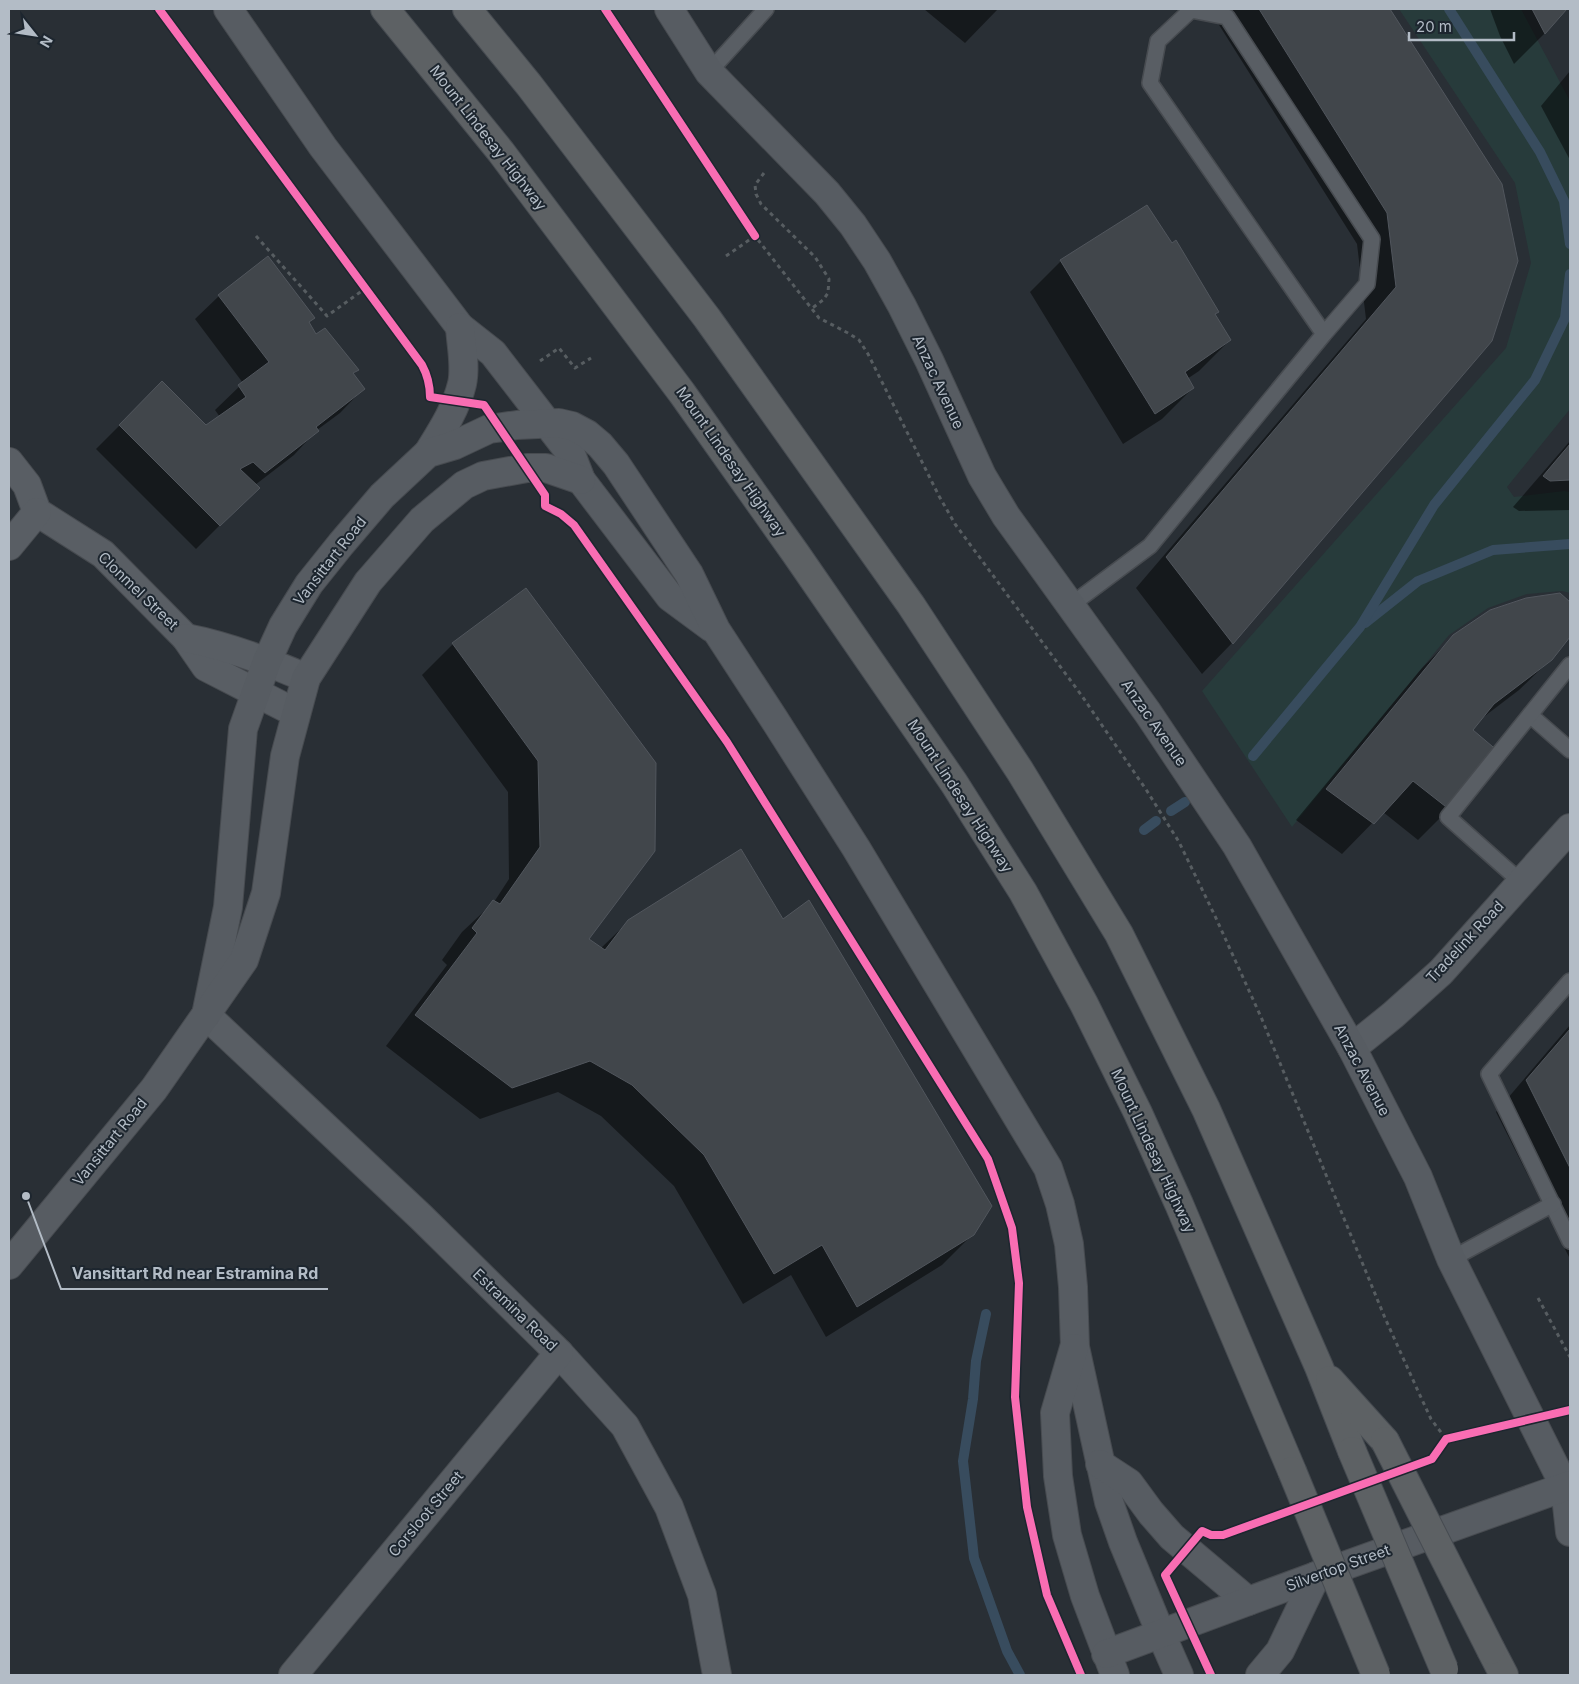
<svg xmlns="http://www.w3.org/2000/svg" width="1579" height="1684" font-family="Inter,sans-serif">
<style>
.green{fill:#273b3b}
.shadow{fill:#0007}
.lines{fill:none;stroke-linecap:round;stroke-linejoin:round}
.stream{stroke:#384c5e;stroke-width:10}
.building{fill:#41464b;stroke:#51565d}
.lane-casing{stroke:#474b50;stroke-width:18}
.street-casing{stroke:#474b50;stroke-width:30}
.secondary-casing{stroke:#474b50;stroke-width:30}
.highway-casing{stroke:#464b51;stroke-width:30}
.path{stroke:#575d61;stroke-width:3;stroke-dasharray:4 4;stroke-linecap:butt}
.lane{stroke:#595e64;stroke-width:15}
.street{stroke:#595e64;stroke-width:28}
.secondary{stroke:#575c62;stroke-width:28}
.highway{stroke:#5d6164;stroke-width:28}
.highway-bridge-casing{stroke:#464b51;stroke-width:30;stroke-linecap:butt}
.highway-bridge{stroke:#5d6164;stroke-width:28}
.cycleway-casing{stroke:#1d262f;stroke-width:11}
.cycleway{stroke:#f96db3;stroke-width:8}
.labels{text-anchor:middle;stroke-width:4;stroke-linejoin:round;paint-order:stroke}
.street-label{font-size:15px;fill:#b3bcc6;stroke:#1d262f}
.leader{fill:none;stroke:#b3bcc6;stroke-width:2}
.callout-dot{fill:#b3bcc6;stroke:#1d262f;stroke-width:2}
.callout-label{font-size:16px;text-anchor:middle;font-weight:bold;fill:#b3bcc6;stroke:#1d262f;stroke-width:4;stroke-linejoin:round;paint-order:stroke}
</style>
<rect width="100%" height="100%" fill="#292f35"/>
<polygon class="green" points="1399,9 1521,9 1570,101 1570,409 1507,487 1514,497 1564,491 1570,492 1570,593 1562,591 1527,594 1488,608 1449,635 1292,827 1202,691 1506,348 1531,263 1515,183"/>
<g class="shadow">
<polygon points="924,9 998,9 965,43"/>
<polygon points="1209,9 1388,9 1501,184 1491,340 1232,643 1202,674 1136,588 1366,319 1357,244"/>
<polygon points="1490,9 1565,9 1544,34 1514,64 1500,36"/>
<polygon points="1570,71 1570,160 1541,106"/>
<polygon points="1061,261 1218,311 1214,315 1230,340 1199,371 1187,379 1193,388 1162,419 1123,444 1030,292"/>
<polygon points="219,296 308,323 316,336 357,370 352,375 363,389 340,413 317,430 294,455 255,485 234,511 196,549 96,449 162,383 206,427 220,417 215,410 243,383 195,319"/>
<polygon points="1570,441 1570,510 1519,511 1513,507"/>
<polygon points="525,589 587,939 600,949 629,921 973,1234 942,1265 826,1337 791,1275 743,1304 674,1186 601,1116 558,1092 480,1119 386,1046 447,965 442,960 462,932 494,902 509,879 508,792 422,675 453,644"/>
<polygon points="1559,594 1570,604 1570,635 1551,659 1519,690 1477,722 1471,730 1449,809 1418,840 1383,812 1342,854 1296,820 1422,668 1454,636"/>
<polygon points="1570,1025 1570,1259 1496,1112"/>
</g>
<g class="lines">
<g class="stream">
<polyline points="1449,9 1540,152 1564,201 1570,244"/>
<polyline points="1365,623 1418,581 1493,550 1570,544"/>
<polyline points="1253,756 1360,627 1434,505 1535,380 1565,318 1570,274"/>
<polyline points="1171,811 1185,802"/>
<polyline points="1144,830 1156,821"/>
<polyline points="986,1314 976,1361 973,1399 963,1461 974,1558 1007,1651 1020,1675"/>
</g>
</g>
<g class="building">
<polygon points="1259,9 1390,9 1502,184 1518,261 1492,341 1233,644 1166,557 1396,287 1387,213"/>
<polygon points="1532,9 1567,9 1545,34"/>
<polygon points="1147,205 1172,243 1176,240 1219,312 1215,314 1231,340 1185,372 1194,388 1155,414 1060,260"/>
<polygon points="268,256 315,318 309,322 316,334 325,328 359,370 353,373 365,389 316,427 319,431 265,473 253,462 240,469 260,488 220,526 119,425 162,381 206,425 246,397 238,385 269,362 218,295"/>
<polygon points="1570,444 1570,480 1550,481 1543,476"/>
<polygon points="526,588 656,763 655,851 589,939 605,950 628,920 741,849 783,919 809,900 992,1206 974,1235 857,1307 822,1245 774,1274 704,1155 632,1085 590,1061 512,1088 415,1015 477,933 472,928 493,900 500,904 540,847 538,761 452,643"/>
<polygon points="1560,593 1570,602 1570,637 1552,660 1494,704 1473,730 1499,752 1450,810 1413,781 1374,824 1326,789 1453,635 1490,610 1526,598"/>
<polygon points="1570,1029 1570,1168 1526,1080"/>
</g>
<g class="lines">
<defs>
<g id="lane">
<polyline points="709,72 766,9"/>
<polyline points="1071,605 1150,546 1324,334 1367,284 1372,239 1227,17 1191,10 1158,41 1150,83 1324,334"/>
<polyline points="1530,715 1570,750"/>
<polyline points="1521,882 1448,817 1570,665"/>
<polyline points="1570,981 1489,1074 1570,1241"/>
<polyline points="1451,1259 1553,1204"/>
</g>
<g id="street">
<polyline points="9,462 27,485 37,512 103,554 186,638 206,667 296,713"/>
<polyline points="9,546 37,512"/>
<path d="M 186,638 C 228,646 267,661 306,678"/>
<polyline points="206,1015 421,1217 559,1353 625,1426 669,1507 702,1595 717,1675"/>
<polyline points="1352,1048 1393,1015 1441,972 1570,828"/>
<polyline points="293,1675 559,1353"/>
</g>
<g id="secondary">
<polyline points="228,9 323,147 460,327 493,353 547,423 571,454 581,480 670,597 712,628"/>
<polyline points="669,9 709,72 827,193 853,225 877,261 902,306 929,360 982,476 1006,516 1148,713 1237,846 1352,1048 1418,1177 1451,1259 1565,1487 1570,1495"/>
<path d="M 428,453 C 441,432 456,409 462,384 C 466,366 461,345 460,327"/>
<polyline points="206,1015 228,907 243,729 267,661 283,626 309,584 341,544 382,496 428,453 455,445 489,429 517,425 559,423 572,426 587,434 600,445 616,464 689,574 716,630 774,719 856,848 1048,1168 1060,1204 1069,1244 1073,1287 1075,1347 1109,1502 1123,1542 1161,1634 1179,1675"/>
<polyline points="9,1265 154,1089 244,960 266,893 285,756 306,678 368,582 422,520 464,485 483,476 527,468 546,468 581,480"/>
<polyline points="1074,1348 1055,1413 1058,1476 1067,1535 1085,1596 1115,1675"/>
<polyline points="1100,1464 1129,1483 1151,1513 1172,1537 1248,1601"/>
<polyline points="1565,1487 1570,1532"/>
<polyline points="1106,1654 1316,1576 1570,1485"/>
<polyline points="1260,1675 1280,1651 1316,1576"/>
</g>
<g id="highway">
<polyline points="385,9 501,152 682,393 796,554 954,783 1023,892 1084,1004 1138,1113 1179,1204 1292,1471"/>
<polyline points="467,9 529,85 707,318 911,605 1020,771 1119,934 1206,1109 1319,1367 1352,1451"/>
<polyline points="1330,1380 1385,1441"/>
<polyline points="1491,1650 1504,1675"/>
</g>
</defs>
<use href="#lane" class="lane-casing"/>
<use href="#street" class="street-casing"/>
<use href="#secondary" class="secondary-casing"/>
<use href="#highway" class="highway-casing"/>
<g class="path">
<polyline points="764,173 755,185 756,194 761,204 815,257 829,279 828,293 823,300 811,309"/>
<polyline points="256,236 327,316 366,288"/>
<polyline points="726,256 755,236 819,318 848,333 859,340 868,354 939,496 955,524 1082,696 1147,791 1179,842 1215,916 1261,1017 1385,1318 1418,1391 1431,1419 1446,1439"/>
<polyline points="540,361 559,348 575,368 591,358"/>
<polyline points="1538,1298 1570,1357"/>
</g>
<use href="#lane" class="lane"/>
<use href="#street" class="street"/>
<use href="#secondary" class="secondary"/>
<use href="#highway" class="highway"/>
<defs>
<g id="highway-bridge">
<polyline points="1385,1441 1491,1650"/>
<polyline points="1352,1451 1444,1669"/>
<polyline points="1292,1471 1376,1675"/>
</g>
</defs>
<use href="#highway-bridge" class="highway-bridge-casing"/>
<use href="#highway-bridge" class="highway-bridge"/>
<defs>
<g id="cycleway">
<path d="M 159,9 L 422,365 C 428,376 430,385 430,397 L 484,405 L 545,495 L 545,506 L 561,514 L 574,525 L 727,742 L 988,1159 L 1012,1228 L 1019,1283 L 1015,1397 L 1027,1507 L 1047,1595 L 1081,1675"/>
<polyline points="605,9 755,236"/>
<polyline points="1211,1675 1165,1575 1202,1531 1211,1535 1223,1535 1432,1459 1446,1439 1570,1410"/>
</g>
</defs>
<use href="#cycleway" class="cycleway-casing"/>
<use href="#cycleway" class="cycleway"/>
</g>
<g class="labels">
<g class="street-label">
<text transform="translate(488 138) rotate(52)" y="5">Mount Lindesay Highway</text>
<text transform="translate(938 382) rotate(65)" y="5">Anzac Avenue</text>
<text transform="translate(731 462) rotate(55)" y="5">Mount Lindesay Highway</text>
<text transform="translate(330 561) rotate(-52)" y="5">Vansittart Road</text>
<text transform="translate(138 591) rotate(44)" y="5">Clonmel Street</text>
<text transform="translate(1154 723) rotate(55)" y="5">Anzac Avenue</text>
<text transform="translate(960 796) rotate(57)" y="5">Mount Lindesay Highway</text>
<text transform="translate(1465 942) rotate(-47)" y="5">Tradelink Road</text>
<text transform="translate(1362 1070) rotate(62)" y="5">Anzac Avenue</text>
<text transform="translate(110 1142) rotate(-51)" y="5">Vansittart Road</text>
<text transform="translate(1153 1151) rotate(65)" y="5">Mount Lindesay Highway</text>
<text transform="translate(515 1310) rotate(44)" y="5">Estramina Road</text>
<text transform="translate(426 1514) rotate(-50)" y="5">Corsloot Street</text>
<text transform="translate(1338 1568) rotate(-20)" y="5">Silvertop Street</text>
</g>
</g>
<path class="leader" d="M26 1196L61 1289H328"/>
<circle class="callout-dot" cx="26" cy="1196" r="5"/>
<g class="callout-label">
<text x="195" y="1279">Vansittart Rd near Estramina Rd</text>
</g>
<rect width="1579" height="1684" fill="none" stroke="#b3bcc6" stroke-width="20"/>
<g transform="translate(35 35) rotate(120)" stroke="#1d262f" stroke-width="4" paint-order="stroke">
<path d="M0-4L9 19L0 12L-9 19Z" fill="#b3bcc6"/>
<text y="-8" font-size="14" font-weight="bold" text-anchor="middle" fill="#b3bcc6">N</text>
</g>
<path d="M1409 32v8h105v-8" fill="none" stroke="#b3bcc6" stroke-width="2.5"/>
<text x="1416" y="32" font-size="15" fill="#b3bcc6" stroke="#1d262f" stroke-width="4" paint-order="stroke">20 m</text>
</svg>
